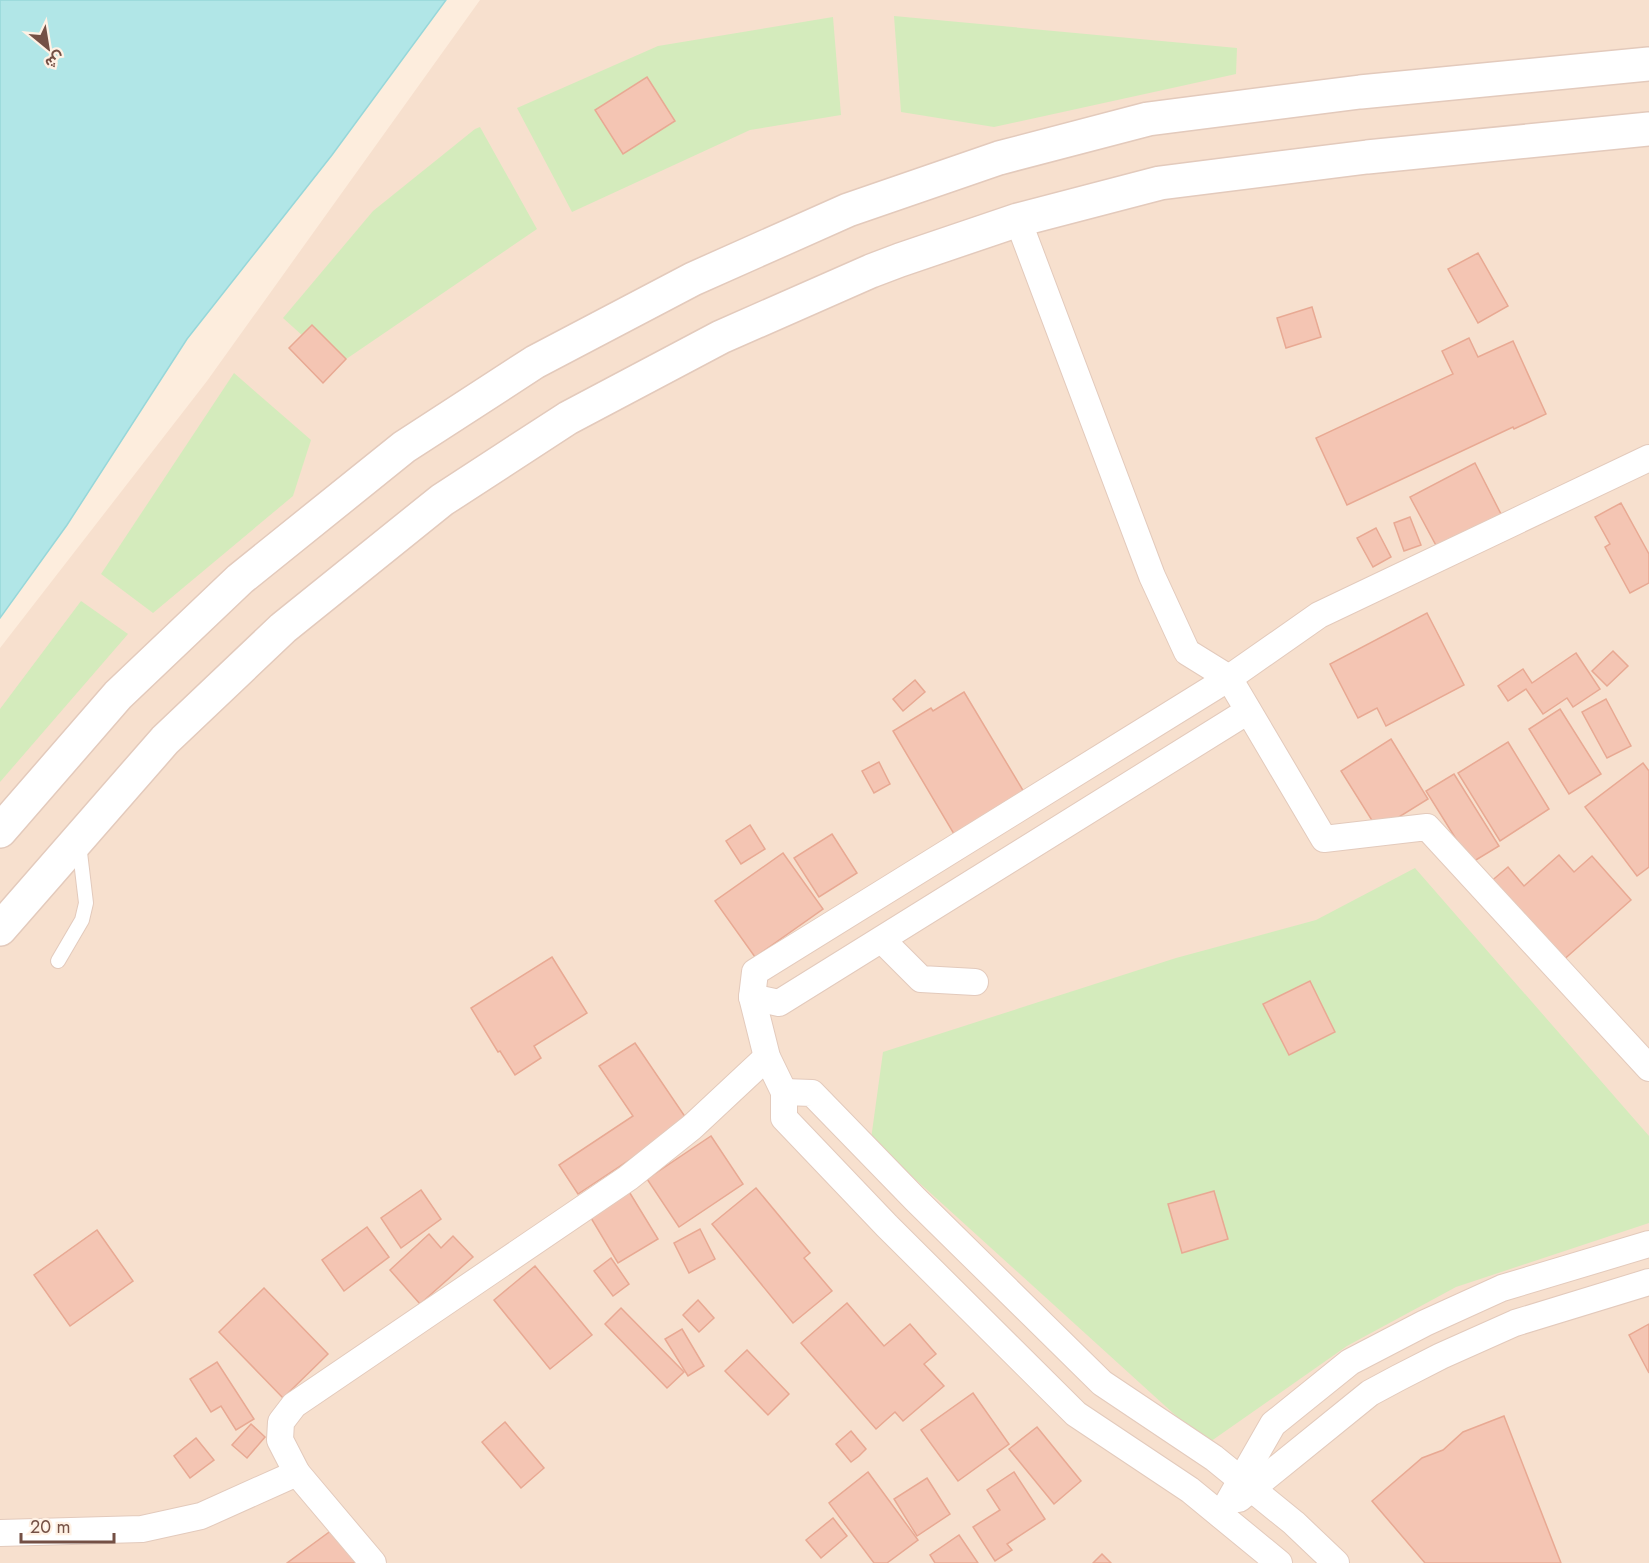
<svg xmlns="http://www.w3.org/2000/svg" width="1649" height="1563" font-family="Jost,Vazirmatn,sans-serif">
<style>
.residential{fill:#f7e0ce}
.green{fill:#d4ebbc}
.water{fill:#b1e6e7;stroke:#97d7d9;stroke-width:1.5}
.building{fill:#f4c5b3;stroke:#e8a993;stroke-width:1.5}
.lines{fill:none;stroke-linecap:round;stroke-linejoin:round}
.service-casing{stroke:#e3cabc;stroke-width:16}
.minor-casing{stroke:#e3cabc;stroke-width:28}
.tertiary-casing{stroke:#e3cabc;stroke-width:36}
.service{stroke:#fff;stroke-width:14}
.minor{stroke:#fff;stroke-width:26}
.tertiary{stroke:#fff;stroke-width:33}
</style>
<rect width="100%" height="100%" fill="#fdeddd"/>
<polygon class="residential" points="480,0 1649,0 1649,1563 0,1563 0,648 207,381"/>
<g class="green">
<polygon points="894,16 1237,48 1236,74 994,127 901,112"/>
<polygon points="833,17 841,115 750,130 572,212 517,108 658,46"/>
<polygon points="480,127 537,229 336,366 283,318 373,211 475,129"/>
<polygon points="234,373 311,440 293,496 153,613 101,574"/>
<polygon points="81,601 128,634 0,782 0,709"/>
<polygon points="1415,868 1649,1136 1649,1223 1456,1287 1347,1346 1207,1444 871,1139 883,1052 1176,958 1316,920"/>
</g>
<polygon class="water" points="0,0 446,0 332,155 187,339 67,525 0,618"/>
<g class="building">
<polygon points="647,77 675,121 623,154 595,110"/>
<polygon points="1478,253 1508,306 1478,323 1448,269"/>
<polygon points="1312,307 1321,337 1286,348 1277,318"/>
<polygon points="312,325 346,359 323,383 289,348"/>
<polygon points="1469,338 1478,357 1513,341 1546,414 1514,429 1513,427 1347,505 1316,438 1453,374 1442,351"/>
<polygon points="1475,463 1502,516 1438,549 1410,497"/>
<polygon points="1621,503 1649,554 1649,583 1630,593 1605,547 1610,544 1595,517"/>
<polygon points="1410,517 1421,545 1404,551 1394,523"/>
<polygon points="1376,528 1391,557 1373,567 1357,538"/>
<polygon points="1427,613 1464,685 1386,726 1377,708 1358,718 1330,664"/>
<polygon points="1613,651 1628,666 1607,686 1592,671"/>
<polygon points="1576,653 1600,689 1573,707 1567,698 1543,714 1526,689 1508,701 1498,686 1523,669 1532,683"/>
<polygon points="915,680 925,692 903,711 893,699"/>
<polygon points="964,692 1024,792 954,834 893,731 931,708 933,711"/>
<polygon points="1606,699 1631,746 1607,758 1582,712"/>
<polygon points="1560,709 1601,774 1569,794 1529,729"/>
<polygon points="1391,739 1428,799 1378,830 1341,771"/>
<polygon points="1508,742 1549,809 1500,841 1458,773"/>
<polygon points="879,762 890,784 874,793 862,771"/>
<polygon points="1643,763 1649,771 1649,867 1637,876 1585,807"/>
<polygon points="1454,774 1499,846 1471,863 1426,791"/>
<polygon points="750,825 765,849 741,864 726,841"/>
<polygon points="832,834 857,873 819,897 794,858"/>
<polygon points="783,853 823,909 755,957 715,901"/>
<polygon points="1559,855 1574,872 1592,856 1631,900 1560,963 1489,883 1508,867 1524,886"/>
<polygon points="552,957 587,1013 534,1046 541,1058 515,1075 500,1051 498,1052 471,1008"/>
<polygon points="1310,981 1335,1032 1289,1055 1263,1004"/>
<polygon points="635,1043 688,1121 578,1194 559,1165 633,1116 599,1066"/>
<polygon points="711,1136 743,1184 679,1227 647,1179"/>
<polygon points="625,1185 658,1239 618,1263 585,1208"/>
<polygon points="756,1188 810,1253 804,1258 832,1291 793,1323 712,1224"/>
<polygon points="421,1190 441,1219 401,1248 381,1218"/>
<polygon points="1214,1191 1228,1239 1182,1253 1168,1204"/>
<polygon points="367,1227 389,1257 344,1291 322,1260"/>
<polygon points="700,1229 715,1259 689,1273 674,1243"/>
<polygon points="97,1230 133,1281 70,1326 34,1275"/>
<polygon points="429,1234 441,1248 453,1236 473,1257 420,1304 390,1270"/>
<polygon points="611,1258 629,1284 613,1296 594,1271"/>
<polygon points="535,1266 592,1335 550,1369 494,1300"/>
<polygon points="264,1288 328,1354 283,1398 219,1332"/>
<polygon points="698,1300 714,1318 699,1332 683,1315"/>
<polygon points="847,1303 884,1346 910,1324 936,1354 924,1364 944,1386 903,1421 895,1412 876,1429 801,1343"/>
<polygon points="621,1308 684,1372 667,1388 605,1324"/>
<polygon points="1649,1324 1649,1373 1629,1335"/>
<polygon points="682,1329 704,1366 688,1376 665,1339"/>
<polygon points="747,1350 789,1394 768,1415 725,1371"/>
<polygon points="217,1362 254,1419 236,1430 221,1406 211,1412 190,1379"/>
<polygon points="973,1393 1009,1444 958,1481 921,1430"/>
<polygon points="1504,1416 1561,1563 1425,1563 1372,1501 1422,1458 1443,1450 1463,1432"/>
<polygon points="505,1422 544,1468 521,1488 482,1442"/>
<polygon points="251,1424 265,1437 247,1458 232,1445"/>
<polygon points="1037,1427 1081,1481 1054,1504 1009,1449"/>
<polygon points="851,1431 866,1449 859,1456 851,1462 836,1444"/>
<polygon points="196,1438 214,1460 190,1478 174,1456"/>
<polygon points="868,1472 918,1540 887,1563 874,1563 829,1503"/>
<polygon points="1014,1472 1045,1519 1007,1544 1012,1550 995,1561 973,1527 1000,1510 987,1490"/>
<polygon points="927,1478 950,1514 917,1536 894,1499"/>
<polygon points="833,1518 847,1536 821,1558 806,1540"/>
<polygon points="332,1530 356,1563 287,1563"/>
<polygon points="959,1535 978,1563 935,1563 930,1555"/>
<polygon points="1102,1554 1111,1563 1093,1563"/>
</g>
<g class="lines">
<defs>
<polyline id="service" points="58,961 82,920 86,903 79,844"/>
<g id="minor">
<polyline points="1018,220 1152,576 1187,652 1229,678 1324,839 1427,827 1649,1068"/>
<polyline points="882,940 921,979 975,982"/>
<polyline points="752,997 779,1003 1248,711"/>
<polyline points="784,1092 812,1093 915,1199 1102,1383 1214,1458 1294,1523 1336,1563"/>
<polyline points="1239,1499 1370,1393 1398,1378 1441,1356 1515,1323 1649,1282"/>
<polyline points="1221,1515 1273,1424 1350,1362 1425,1323 1502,1288 1649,1244"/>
<polyline points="0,1533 142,1529 201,1516 297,1473"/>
<polyline points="373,1563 297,1473 280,1440 281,1422 294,1405 628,1178 692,1127 767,1057"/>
<polyline points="1279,1563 1190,1490 1076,1414 887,1226 784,1118 784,1092 767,1057 752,997 755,972 1229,678 1319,615 1649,458"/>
</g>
<g id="tertiary">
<polyline points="0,831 118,695 240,579 404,447 535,362 693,279 848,210 999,158 1148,119 1360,92 1649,64"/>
<polyline points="0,929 165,740 283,628 442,500 568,418 721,337 871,271 900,260 1018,220 1160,183 1367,157 1649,129"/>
</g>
</defs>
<use href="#service" class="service-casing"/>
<use href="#minor" class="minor-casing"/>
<use href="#tertiary" class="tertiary-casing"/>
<use href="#service" class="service"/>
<use href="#minor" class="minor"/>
<use href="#tertiary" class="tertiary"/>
</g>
<g transform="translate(48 48) rotate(150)" stroke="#fff1e4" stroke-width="4.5" paint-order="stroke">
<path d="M0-4.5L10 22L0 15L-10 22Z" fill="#745045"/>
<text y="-9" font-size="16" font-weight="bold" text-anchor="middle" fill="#745045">ش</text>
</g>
<path d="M21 1533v9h93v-9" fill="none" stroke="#745045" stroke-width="3"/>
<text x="30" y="1533" font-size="18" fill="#745045" stroke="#fff1e4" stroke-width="4.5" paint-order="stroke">20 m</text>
</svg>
